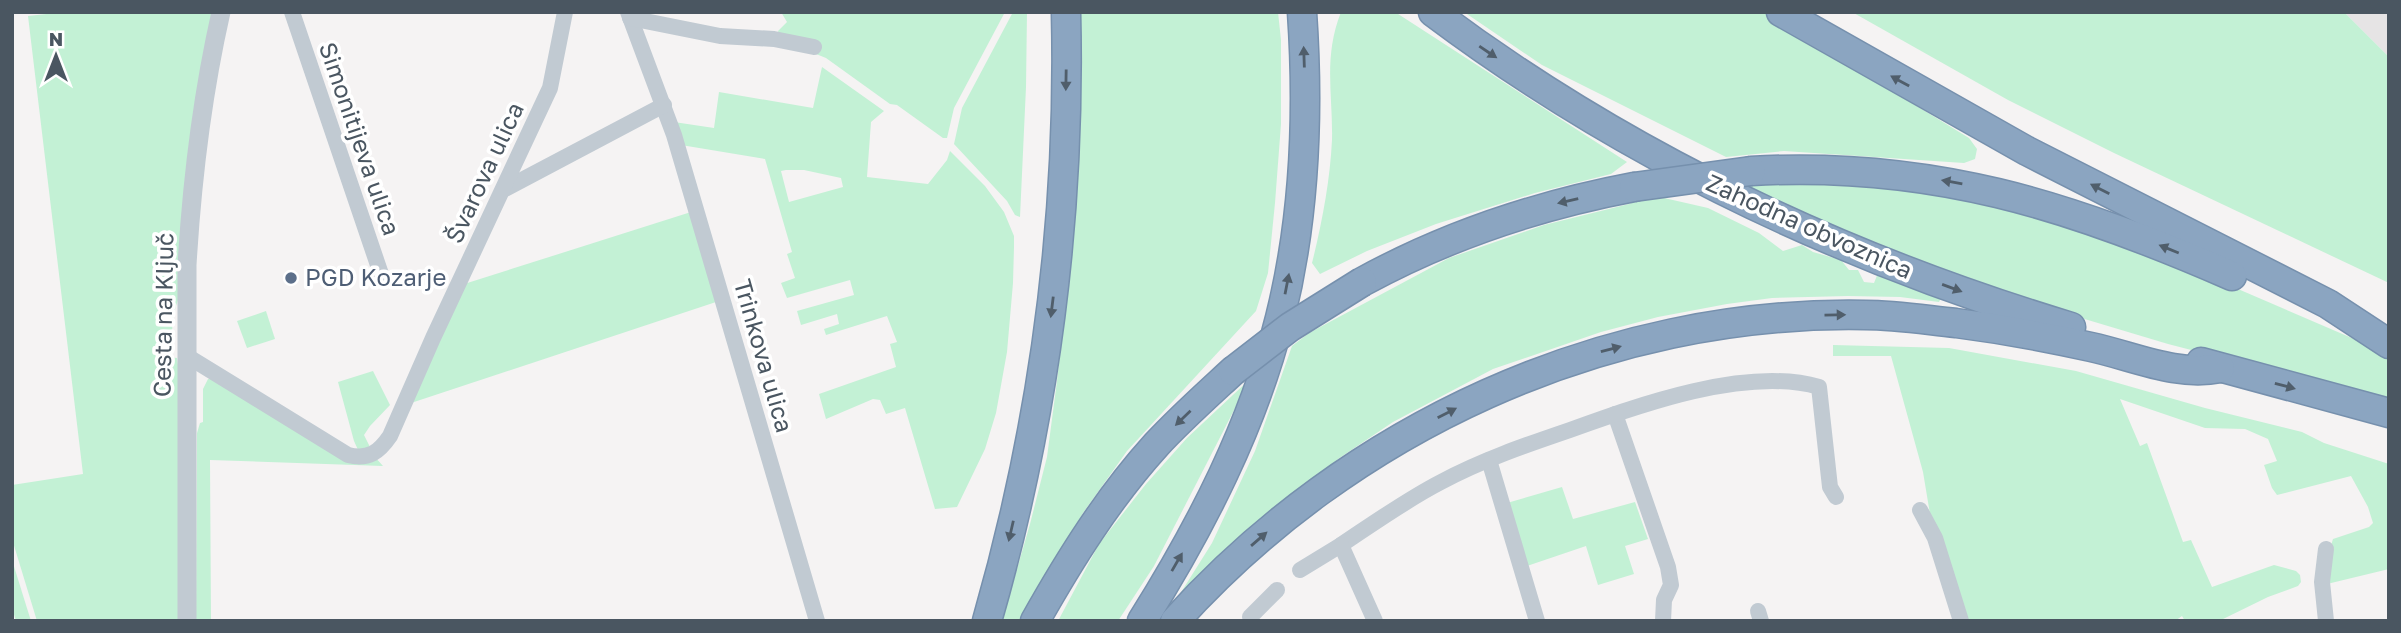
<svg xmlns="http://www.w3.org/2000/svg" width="2401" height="633" font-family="'Golos Text',sans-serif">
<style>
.education{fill:#e6e4e5}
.green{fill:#c3f1d5;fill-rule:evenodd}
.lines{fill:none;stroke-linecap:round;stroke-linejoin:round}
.motorway-casing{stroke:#7690ad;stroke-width:31}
.minor{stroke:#c1cad2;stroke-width:16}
.tertiary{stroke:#c1cad2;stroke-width:19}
.motorway{stroke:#8ba5c1;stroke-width:28}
.motorway-bridge-casing{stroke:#7690ad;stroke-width:31;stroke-linecap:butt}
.motorway-bridge{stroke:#8ba5c1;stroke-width:28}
.oneway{fill:#505e6b}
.service-dot{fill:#5c6f8a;stroke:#fff;stroke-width:2.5}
.labels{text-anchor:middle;stroke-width:7;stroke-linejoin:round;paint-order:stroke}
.street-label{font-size:24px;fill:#4a5661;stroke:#fff}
.service-label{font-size:24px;fill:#4e5e75;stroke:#fff;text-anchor:start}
</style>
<rect width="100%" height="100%" fill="#f5f3f3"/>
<polygon class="education" points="2344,12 2389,12 2389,57"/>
<g class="green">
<path d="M 65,12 L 212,12 L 180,296 C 173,310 170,329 174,344 L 169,347 L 169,357 L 177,358 L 179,371 L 178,621 L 37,621 L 12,539 L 12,485 L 83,474 L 28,16 Z"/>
<polygon points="781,12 1005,12 954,108 947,138 943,138 897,105 890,104 826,58 781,40 778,31 787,22"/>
<polygon points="1013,12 1027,12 1026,87 1020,217 1015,215 1007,201 954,144 962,108"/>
<polygon points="1076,12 1278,12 1281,40 1281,124 1275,203 1268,273 1256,311 1127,451 1083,513 1023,621 1002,621 1030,524 1047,457 1057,381 1073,237"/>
<path d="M 1341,12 L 1395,12 L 1627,162 L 1611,174 L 1535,193 L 1436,224 L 1367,251 L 1320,274 L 1312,263 C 1322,223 1330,181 1332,140 C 1333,94 1323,58 1341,12 Z"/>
<polygon points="1464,12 1763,12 1969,138 1977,149 1975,159 1964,163 1784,151 1726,157 1542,65"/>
<polygon points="1852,12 2344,12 2389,57 2389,283 2114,153 2008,100"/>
<path d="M 822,67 L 884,111 L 871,122 L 867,177 L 928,184 L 947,160 L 950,151 L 985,186 L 1004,212 L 1014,236 L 1014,247 L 1013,283 L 1007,352 L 996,413 L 985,449 L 957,507 L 935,509 L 905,408 L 886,414 L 880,400 L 873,399 L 826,419 L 819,394 L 896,367 L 890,344 L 897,342 L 887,316 L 826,335 L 824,329 L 839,324 L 837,314 L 801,325 L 797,311 L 854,295 L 850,280 L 787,298 L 781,283 L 795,278 L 787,254 L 792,252 L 765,159 L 681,145 L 674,122 L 714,128 L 719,92 L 813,108 ZM 786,170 L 804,170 L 841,178 L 843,187 L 789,202 L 781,171 Z"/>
<polygon points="1844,181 2010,206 2095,233 2231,286 2389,354 2389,401 2168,344 1958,281 1738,186"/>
<polygon points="1651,195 1708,208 1759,233 1783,251 1802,245 1813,252 1841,260 1849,270 1858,270 1864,282 1874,283 1878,273 1941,298 1939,302 1900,297 1848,296 1772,298 1727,304 1658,317 1601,332 1493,369 1393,422 1338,459 1168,613 1212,543 1255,451 1292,346 1309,333 1449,258 1544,225 1629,204"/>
<polygon points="691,212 716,302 408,404 461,285"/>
<polygon points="266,311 275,339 247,348 237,321"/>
<polygon points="1833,345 1949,348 2076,371 2205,408 2302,432 2324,443 2389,464 2389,569 2327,584 2329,552 2333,539 2369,527 2373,523 2368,507 2351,476 2277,495 2272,488 2264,465 2277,461 2268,439 2245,429 2205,428 2120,399 2140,446 2147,443 2183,542 2191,540 2212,587 2274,565 2296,571 2300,575 2301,582 2298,586 2268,597 2219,621 2185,621 2182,616 2175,621 1968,621 1930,514 1923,472 1891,356 1833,356"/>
<polygon points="373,371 390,405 370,426 364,435 371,449 359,452 354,441 338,382"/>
<polygon points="213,378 297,428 375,457 383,466 210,460 211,621 196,621 197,433 200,423 203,422 203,389 208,379"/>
<polygon points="1250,379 1154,566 1118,621 1058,621 1099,544 1146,484 1187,438"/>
<polygon points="1562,487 1573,519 1635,502 1648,539 1625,546 1634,574 1598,585 1586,546 1527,566 1507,503"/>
<polygon points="12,560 31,621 16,621 12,608"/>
</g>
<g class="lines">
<defs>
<g id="motorway">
<path d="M 1433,12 C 1625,156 1842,258 2071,327"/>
<polyline points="1781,12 2027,151 2328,304 2389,344"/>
<path d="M 1751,171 C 1930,161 2070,205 2232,276"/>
<path d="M 1362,282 C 1448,235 1539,205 1634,187"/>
<polyline points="2201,362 2389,413"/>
<path d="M 987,621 C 1044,423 1071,218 1066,12"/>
<path d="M 1035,621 C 1070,559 1108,498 1156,445 C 1180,419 1207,395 1233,371"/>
<path d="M 1142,621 C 1201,527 1253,426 1280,318 C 1305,218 1309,114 1302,12"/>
<path d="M 1175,621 C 1349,428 1604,310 1865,315 C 1896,315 1926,320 1956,323 C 2002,329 2047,337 2091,347 C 2133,356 2177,377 2220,368"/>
</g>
</defs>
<use href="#motorway" class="motorway-casing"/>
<g class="minor">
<polyline points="292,12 383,280"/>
<polyline points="628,12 674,135 817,621"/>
<polyline points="630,18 720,36 774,39 814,47"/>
<polyline points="503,190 664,105"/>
<path d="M 187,356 L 348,455 C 369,460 379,452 390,436 L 433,338 L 550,88 L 565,12"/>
<polyline points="1615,414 1668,567 1671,585 1664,600 1663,621"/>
<polyline points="1489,460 1537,621"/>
<polyline points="1920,510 1935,538 1961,621"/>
<path d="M 1341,545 C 1374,523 1406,500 1441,482 C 1482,460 1526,445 1570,430 C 1639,405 1747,366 1819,387 L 1830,487 L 1836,497"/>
<polyline points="2326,549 2322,582 2326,621"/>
<polyline points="1300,570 1341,545 1375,621"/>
<polyline points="1758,611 1761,621"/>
<polyline points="1250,617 1277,590"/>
</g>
<path class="tertiary" d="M 187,621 L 187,265 C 192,180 202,96 221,12"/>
<use href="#motorway" class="motorway"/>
<defs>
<g id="motorway-bridge">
<polyline points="1634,187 1751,171"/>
<polyline points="1233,371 1290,327 1362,282"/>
</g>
</defs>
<use href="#motorway-bridge" class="motorway-bridge-casing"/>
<use href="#motorway-bridge" class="motorway-bridge"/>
</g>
<defs><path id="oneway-solid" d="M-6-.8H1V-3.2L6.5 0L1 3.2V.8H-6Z" transform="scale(1.75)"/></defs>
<g class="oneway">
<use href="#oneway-solid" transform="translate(1488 52) rotate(34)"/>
<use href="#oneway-solid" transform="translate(1304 57) rotate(-92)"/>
<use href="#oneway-solid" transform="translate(1066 80) rotate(91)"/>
<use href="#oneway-solid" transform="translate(1900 81) rotate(-151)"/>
<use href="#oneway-solid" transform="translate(1952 182) rotate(-170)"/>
<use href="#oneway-solid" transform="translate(2100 189) rotate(-153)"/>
<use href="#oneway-solid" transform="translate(1568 201) rotate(167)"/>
<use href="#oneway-solid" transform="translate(2169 249) rotate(-158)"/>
<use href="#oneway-solid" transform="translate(1287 284) rotate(-79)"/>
<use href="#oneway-solid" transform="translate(1952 288) rotate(20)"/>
<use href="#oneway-solid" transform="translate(1052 307) rotate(97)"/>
<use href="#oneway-solid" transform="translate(1835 315) rotate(-1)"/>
<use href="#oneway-solid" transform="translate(1611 349) rotate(-15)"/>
<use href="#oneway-solid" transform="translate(2285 386) rotate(15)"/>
<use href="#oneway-solid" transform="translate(1447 413) rotate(-27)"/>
<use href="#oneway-solid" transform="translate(1183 418) rotate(136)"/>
<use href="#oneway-solid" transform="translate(1011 531) rotate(103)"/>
<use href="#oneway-solid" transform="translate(1259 539) rotate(-41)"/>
<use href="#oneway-solid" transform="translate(1177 562) rotate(-60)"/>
</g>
<circle class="service-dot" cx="291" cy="278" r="7"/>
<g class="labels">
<g class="street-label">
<text transform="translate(359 139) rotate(71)" y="8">Simonitijeva ulica</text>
<text transform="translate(485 173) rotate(-65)" y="8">Švarova ulica</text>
<text transform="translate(1809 227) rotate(24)" y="8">Zahodna obvoznica</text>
<text transform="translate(164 315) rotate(-89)" y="8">Cesta na Ključ</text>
<text transform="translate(763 356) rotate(74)" y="8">Trinkova ulica</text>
</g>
<g class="service-label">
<text x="305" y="286">PGD Kozarje</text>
</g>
</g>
<rect width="2401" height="633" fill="none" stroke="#4a5661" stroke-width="28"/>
<g transform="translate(56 56)" stroke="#ffffff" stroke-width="5" paint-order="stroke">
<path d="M0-5L12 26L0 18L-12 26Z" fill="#4a5661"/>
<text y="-10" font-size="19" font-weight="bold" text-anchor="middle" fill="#4a5661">N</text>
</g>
</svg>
